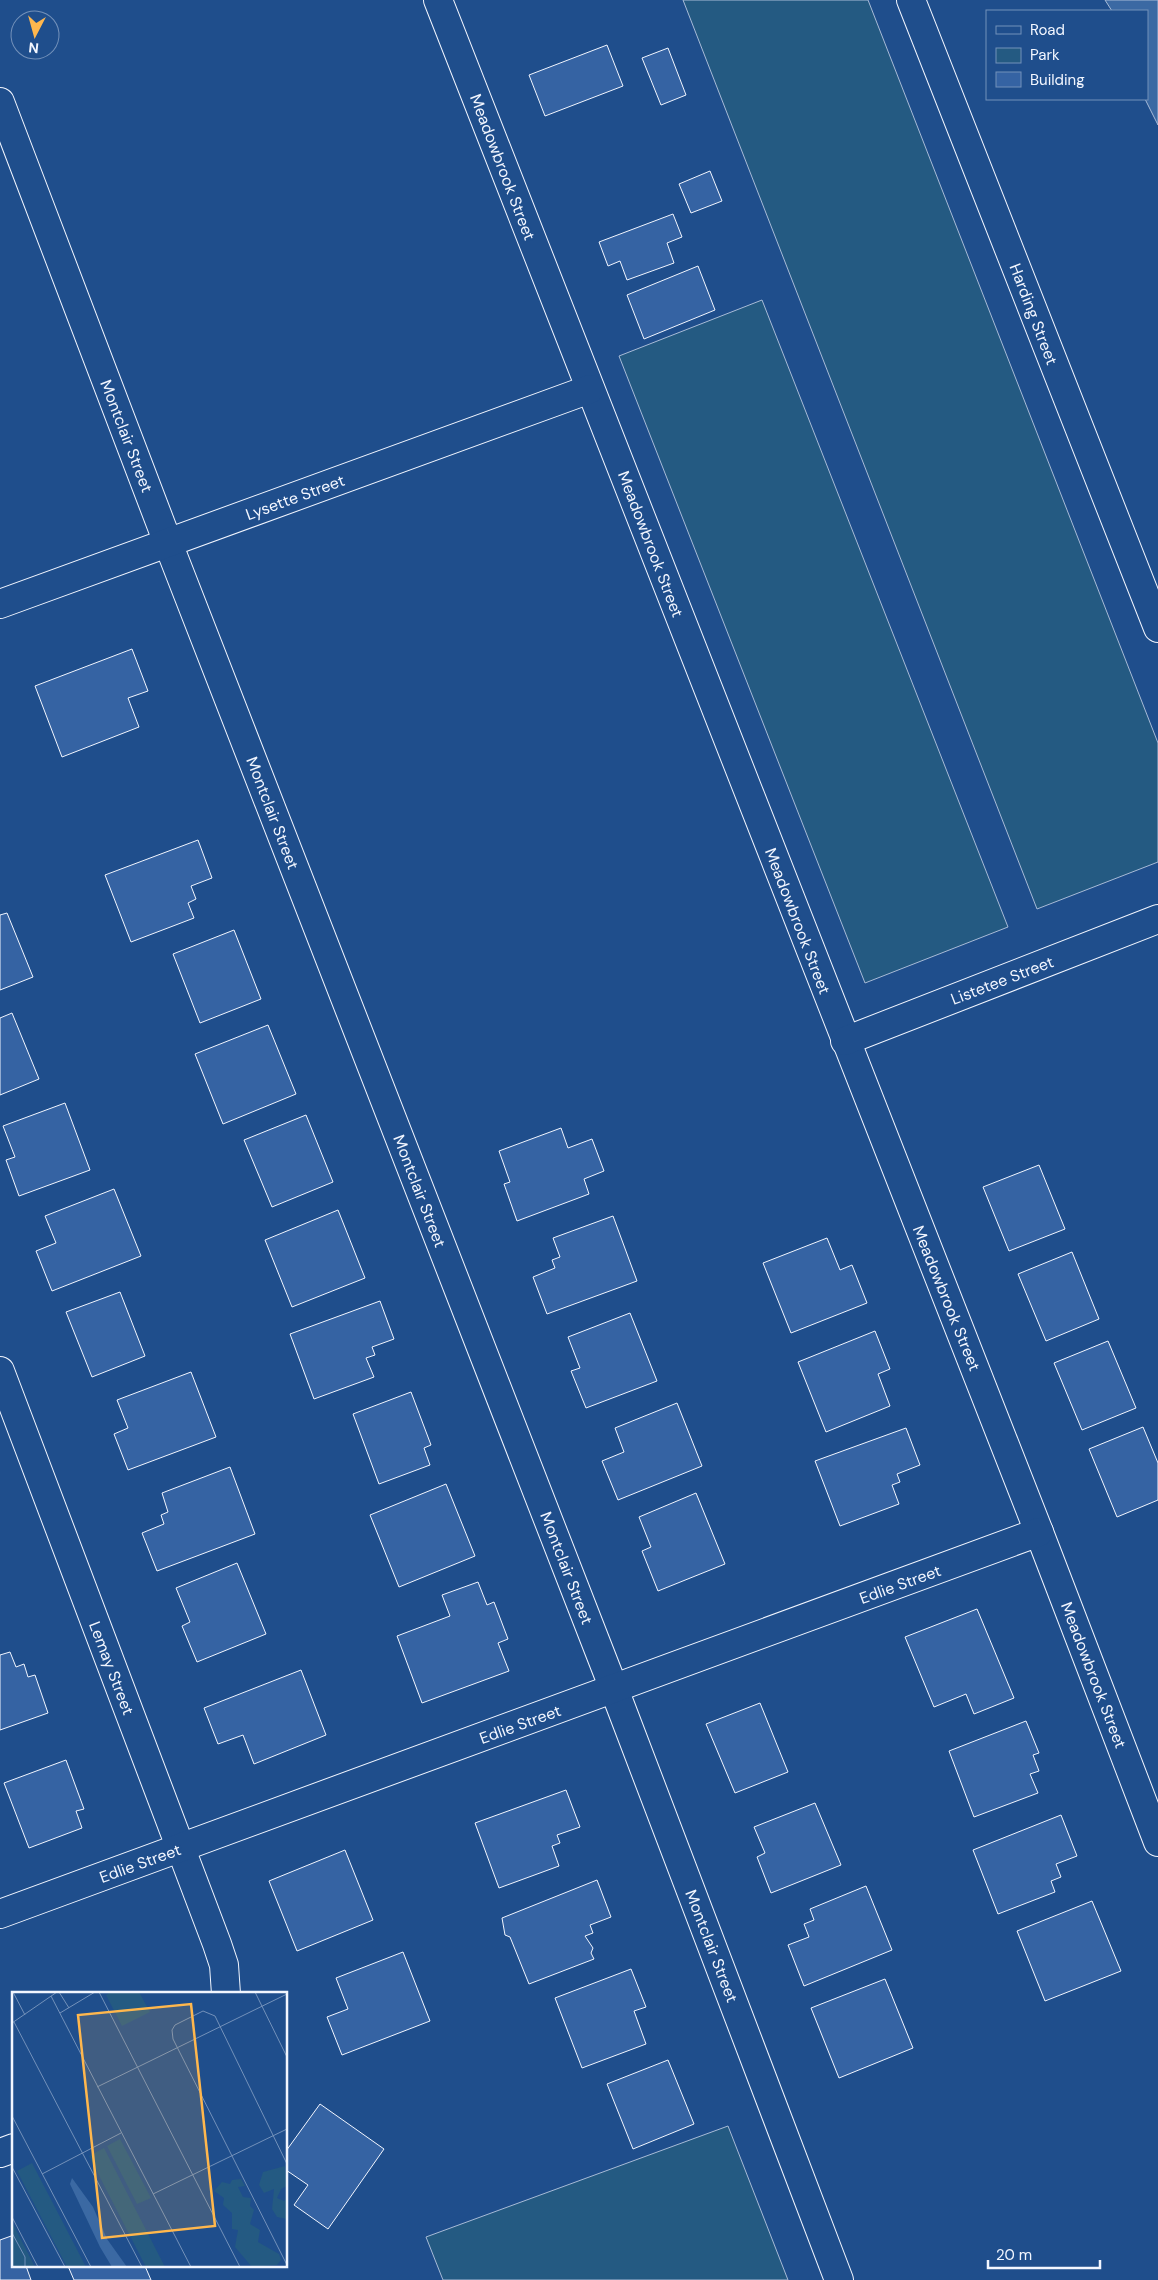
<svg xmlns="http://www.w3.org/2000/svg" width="1158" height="2280" font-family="'DM Sans',sans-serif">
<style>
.green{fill:#245a82;stroke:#a8bbd7}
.water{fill:#3b69a3;stroke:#a8bbd7}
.building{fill:#3563a3;stroke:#f2f6ff}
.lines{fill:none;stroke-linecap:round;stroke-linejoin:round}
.minor-casing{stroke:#f2f6ff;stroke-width:30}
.minor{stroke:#1f4e8c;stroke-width:28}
.labels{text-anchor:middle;stroke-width:4;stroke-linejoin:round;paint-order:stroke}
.street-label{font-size:16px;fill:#f2f6ff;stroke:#1f4e8c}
.inset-road{fill:none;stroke:#7391ba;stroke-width:1}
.view{fill:#ffb74d;fill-opacity:0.15;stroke:#ffb74d;stroke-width:2.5}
.inset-edge{fill:none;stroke:#f2f6ff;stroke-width:2.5}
</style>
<rect width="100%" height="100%" fill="#1f4e8c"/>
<g class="green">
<polygon points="683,0 868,0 1158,743 1158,862 1037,909"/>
<polygon points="762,300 1008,927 865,983 619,356"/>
<polygon points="728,2126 788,2280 443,2280 426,2237"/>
</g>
<polygon class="water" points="1105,0 1158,0 1158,125 1145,99 1147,11 1112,11"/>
<g class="building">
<polygon points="607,45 623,86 545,116 529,75"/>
<polygon points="668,48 686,95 661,105 642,58"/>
<polygon points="710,171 722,201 691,213 679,184"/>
<polygon points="673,214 682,237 667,243 674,263 627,280 620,261 608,266 599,242"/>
<polygon points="698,266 715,310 644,339 627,295"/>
<polygon points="132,649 148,691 128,698 139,727 62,757 35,686"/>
<polygon points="198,840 212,878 191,886 196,899 188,903 194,918 131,942 105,875"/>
<polygon points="7,913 33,977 0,990 0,915"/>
<polygon points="234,930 261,999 200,1023 173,954"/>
<polygon points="12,1013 39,1079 0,1095 0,1018"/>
<polygon points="268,1025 296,1094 223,1124 195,1054"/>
<polygon points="65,1103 90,1170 19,1196 6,1160 15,1157 3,1126"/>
<polygon points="306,1115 333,1182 272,1207 244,1140"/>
<polygon points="561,1128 568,1148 592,1139 604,1171 584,1179 589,1194 517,1221 504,1184 510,1182 499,1151"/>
<polygon points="1039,1165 1065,1229 1009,1251 983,1187"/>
<polygon points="114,1189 141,1256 52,1291 36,1251 56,1243 45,1216"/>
<polygon points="338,1210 365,1278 292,1307 265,1240"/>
<polygon points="613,1216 637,1281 547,1314 533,1277 555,1268 552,1260 560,1257 553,1238"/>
<polygon points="827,1238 840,1270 852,1265 867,1303 791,1333 763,1263"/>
<polygon points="1072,1252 1099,1319 1046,1341 1018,1274"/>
<polygon points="120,1292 145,1356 92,1377 66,1312"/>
<polygon points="380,1301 394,1339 372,1347 375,1355 366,1358 374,1377 314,1399 290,1334"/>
<polygon points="630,1313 657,1381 586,1408 571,1371 580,1368 568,1337"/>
<polygon points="875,1331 890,1369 878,1374 890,1406 826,1432 798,1362"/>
<polygon points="1108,1341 1136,1408 1082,1430 1054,1363"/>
<polygon points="191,1372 216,1437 128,1470 114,1434 128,1428 117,1400"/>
<polygon points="411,1392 431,1445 424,1448 430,1465 379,1484 353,1414"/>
<polygon points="677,1403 702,1466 618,1500 602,1461 624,1452 615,1428"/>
<polygon points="1143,1427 1158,1463 1158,1500 1117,1517 1089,1449"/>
<polygon points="906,1428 920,1465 897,1474 900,1482 892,1485 899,1504 840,1526 815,1461"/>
<polygon points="230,1467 255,1534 157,1571 142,1533 164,1524 161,1515 168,1512 162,1493"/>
<polygon points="446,1484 475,1556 399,1587 370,1515"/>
<polygon points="696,1493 725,1564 658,1591 642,1551 651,1547 639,1517"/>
<polygon points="237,1563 266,1634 197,1662 182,1626 190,1622 176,1588"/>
<polygon points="478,1582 487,1605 494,1602 508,1639 498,1643 509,1671 422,1703 397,1636 450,1616 442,1595"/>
<polygon points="977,1609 1014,1698 974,1714 966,1694 934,1707 905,1637"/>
<polygon points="10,1652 16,1667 24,1664 28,1677 35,1675 48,1713 0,1730 0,1655"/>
<polygon points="301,1670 326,1735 254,1764 243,1735 218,1744 204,1708"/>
<polygon points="760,1703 788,1772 735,1793 706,1724"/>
<polygon points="1026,1721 1039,1753 1033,1755 1039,1771 1030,1774 1038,1793 974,1817 949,1751"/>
<polygon points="66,1760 84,1809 76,1811 82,1828 29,1848 4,1783"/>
<polygon points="566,1790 580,1827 557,1835 560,1843 552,1846 559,1866 499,1888 475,1823"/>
<polygon points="815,1803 841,1865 771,1893 757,1857 765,1853 754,1827"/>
<polygon points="1061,1815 1077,1856 1056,1864 1061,1877 1051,1881 1055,1892 998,1914 973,1850"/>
<polygon points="345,1850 373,1920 297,1951 269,1881"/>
<polygon points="597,1880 611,1917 590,1925 593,1933 585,1936 593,1948 591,1953 594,1959 529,1984 510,1937 505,1935 502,1918"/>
<polygon points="866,1886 892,1950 804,1986 788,1945 809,1937 804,1924 814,1920 810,1909"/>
<polygon points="1092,1901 1121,1971 1045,2001 1017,1931"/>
<polygon points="403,1952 430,2021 342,2055 327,2017 348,2009 336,1978"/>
<polygon points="631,1969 646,2007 634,2011 646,2044 582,2068 555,1998"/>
<polygon points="885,1979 913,2048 839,2078 811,2008"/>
<polygon points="668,2060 694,2124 633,2149 607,2084"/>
<polygon points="320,2104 384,2149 328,2229 294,2205 308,2185 286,2170 286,2151"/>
<polygon points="14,2235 14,2266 26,2266 31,2280 0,2280 0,2240"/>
<polygon points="68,2266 145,2266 151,2280 74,2280"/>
</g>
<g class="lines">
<defs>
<g id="minor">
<polyline points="438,0 1039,1532 1158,1842"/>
<polyline points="911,0 1158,628"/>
<polyline points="0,102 168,543 614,1689 839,2280"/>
<polyline points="0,604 590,389"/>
<polyline points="845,1041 1158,919"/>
<polyline points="0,1371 217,1944 224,1965 226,1994"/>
<polyline points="0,1914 1039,1532"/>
<polyline points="0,2153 14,2148"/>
</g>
</defs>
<use href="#minor" class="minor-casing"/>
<use href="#minor" class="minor"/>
</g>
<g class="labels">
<g class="street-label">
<text transform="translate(503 167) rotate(69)" y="6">Meadowbrook Street</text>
<text transform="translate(1034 314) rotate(69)" y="6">Harding Street</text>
<text transform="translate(127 436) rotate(69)" y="6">Montclair Street</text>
<text transform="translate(295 497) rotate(-20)" y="6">Lysette Street</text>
<text transform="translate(651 544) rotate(69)" y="6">Meadowbrook Street</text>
<text transform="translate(273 813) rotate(69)" y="6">Montclair Street</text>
<text transform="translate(798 921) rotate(69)" y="6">Meadowbrook Street</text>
<text transform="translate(1002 980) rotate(-21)" y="6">Listetee Street</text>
<text transform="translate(420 1191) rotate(69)" y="6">Montclair Street</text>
<text transform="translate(947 1298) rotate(68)" y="6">Meadowbrook Street</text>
<text transform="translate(567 1568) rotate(69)" y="6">Montclair Street</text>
<text transform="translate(900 1584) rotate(-20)" y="6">Edlie Street</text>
<text transform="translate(112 1668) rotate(69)" y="6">Lemay Street</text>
<text transform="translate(1094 1675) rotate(69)" y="6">Meadowbrook Street</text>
<text transform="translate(520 1724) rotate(-20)" y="6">Edlie Street</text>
<text transform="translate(140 1863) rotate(-20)" y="6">Edlie Street</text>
<text transform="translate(712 1946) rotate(69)" y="6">Montclair Street</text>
</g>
</g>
<g transform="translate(12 1992)">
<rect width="275" height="275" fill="#1f4e8c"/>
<path d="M 99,0 L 127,0 L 138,20 L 110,34 L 94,3 ZM 108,147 L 139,206 L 125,212 L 95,154 ZM 92,156 L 153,275 L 134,275 L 77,164 ZM 20,171 L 74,275 L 55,275 L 5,179 ZM 273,174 L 275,194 L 269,197 L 265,206 L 272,209 L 275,206 L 275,227 L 265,225 L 260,217 L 262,197 L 252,201 L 247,193 L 251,180 ZM 229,187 L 233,194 L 226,195 L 231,205 L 239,206 L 238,214 L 242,218 L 238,232 L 248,238 L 246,250 L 267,262 L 269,268 L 265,273 L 240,275 L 223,255 L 226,238 L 220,237 L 220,221 L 211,213 L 212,206 L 202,199 L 210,190 L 218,192 L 220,188 ZM 0,230 L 23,275 L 0,275 Z" fill="#245a82"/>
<path d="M 60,186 L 81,215 L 95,247 L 115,275 L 100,275 L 88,255 L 58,192 Z" fill="#3b69a3"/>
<path class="inset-road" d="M 1,0 L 13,23M 47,0 L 57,16M 87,0 L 228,275M 243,0 L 275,65M 39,4 L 179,275M 48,21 L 83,0M 2,30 L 130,275M 0,31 L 45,0M 85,95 L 275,2M 0,124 L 79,275M 275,172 L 203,24 L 191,19 L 163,33 L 160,38 L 161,47 L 275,273M 0,175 L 53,275M 30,182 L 109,141M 141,202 L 275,137M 0,225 L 26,275M 0,241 L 13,265 L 13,275"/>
<path class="view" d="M 179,12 L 203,234 L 90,246 L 66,23 Z"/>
<rect width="275" height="275" class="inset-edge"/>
</g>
<rect x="986" y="10" width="162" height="90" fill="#1f4e8c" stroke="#7391ba"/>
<rect x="996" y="26" width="25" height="8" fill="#1f4e8c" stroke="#7391ba"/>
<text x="1030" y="35" font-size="15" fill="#f2f6ff">Road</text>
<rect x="996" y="48" width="25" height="15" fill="#245a82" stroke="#7391ba"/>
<text x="1030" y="60" font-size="15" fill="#f2f6ff">Park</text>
<rect x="996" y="72" width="25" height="15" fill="#3563a3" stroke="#7391ba"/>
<text x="1030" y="85" font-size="15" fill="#f2f6ff">Building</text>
<g transform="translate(35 35) rotate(186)"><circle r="24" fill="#1f4e8c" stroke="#7391ba"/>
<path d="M0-4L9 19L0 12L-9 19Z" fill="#ffb74d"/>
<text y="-8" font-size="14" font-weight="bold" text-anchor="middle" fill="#f2f6ff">N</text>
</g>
<path d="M988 2260v8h112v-8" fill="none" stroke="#f2f6ff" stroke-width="2.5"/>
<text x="996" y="2260" font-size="15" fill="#f2f6ff" stroke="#1f4e8c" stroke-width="4" paint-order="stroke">20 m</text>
</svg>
